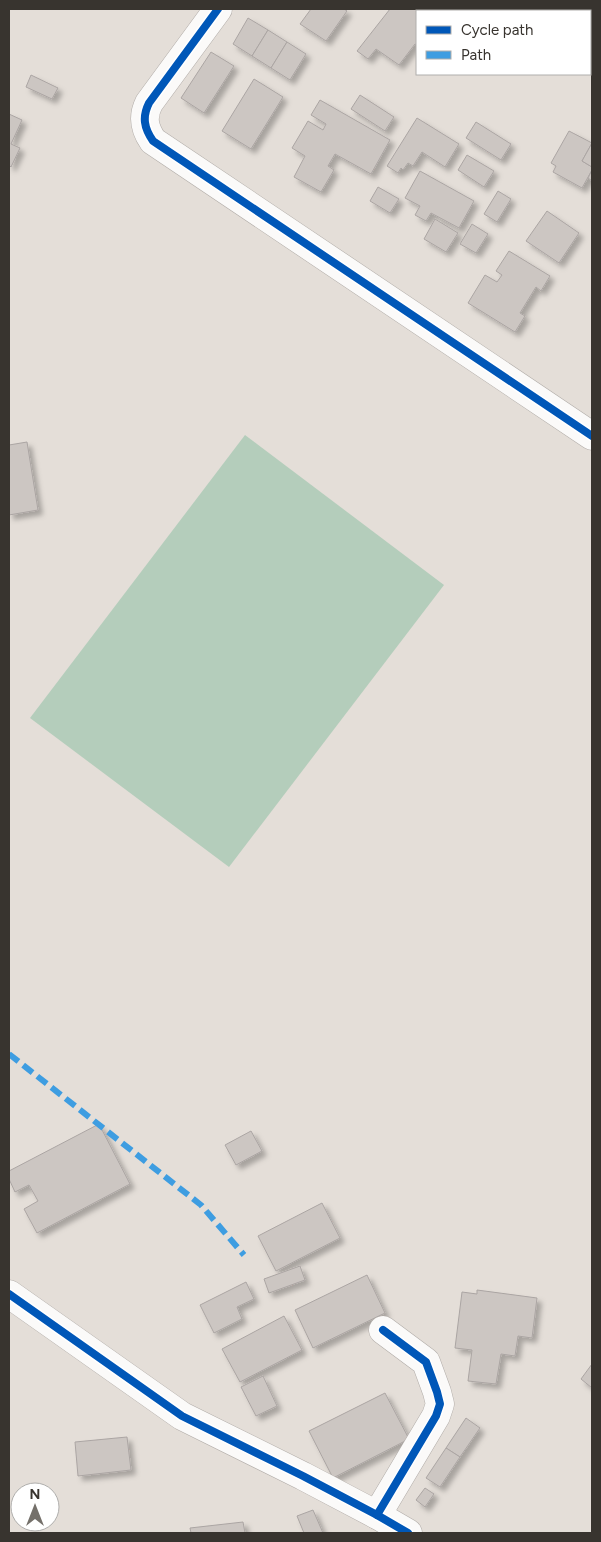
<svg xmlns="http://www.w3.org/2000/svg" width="601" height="1542" font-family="Figtree,sans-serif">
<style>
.green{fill:#b4cdbb}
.building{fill:#ccc6c2;stroke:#aba5a3;filter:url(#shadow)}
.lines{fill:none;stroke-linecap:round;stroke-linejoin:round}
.minor-casing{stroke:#b1aca8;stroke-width:29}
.minor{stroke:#fbfaf9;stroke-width:28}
.quiet{stroke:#3e9de1;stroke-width:6;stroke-dasharray:12 6;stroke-linecap:butt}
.cycleway-casing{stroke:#fff;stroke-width:11}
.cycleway{stroke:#0057b8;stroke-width:8}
</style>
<defs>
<filter id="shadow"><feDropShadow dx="4.5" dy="4.5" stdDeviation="2.5" flood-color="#0004"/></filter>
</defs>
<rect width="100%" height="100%" fill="#e4ded8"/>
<polygon class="green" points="245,435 444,585 229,867 30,718"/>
<g class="building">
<polygon points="311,9 344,9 347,11 326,41 300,24"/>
<polygon points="390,9 430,9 428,11 417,11 417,45 415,44 399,65 376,49 368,59 357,51"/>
<polygon points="248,18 268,30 252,56 233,44"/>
<polygon points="268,30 287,42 271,68 252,56"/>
<polygon points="287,42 306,54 290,80 271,68"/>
<polygon points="211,52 234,66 204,113 181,98"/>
<polygon points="31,75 58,88 52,99 26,87"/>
<polygon points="254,79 283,97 251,149 222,131"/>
<polygon points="360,95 394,117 385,131 351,109"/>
<polygon points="320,100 390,140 371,174 335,154 328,166 334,170 321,192 294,177 305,156 292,148 308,121 323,130 326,124 311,115"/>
<polygon points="9,114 22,120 11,144 20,148 11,167 9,165"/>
<polygon points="417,118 459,144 445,167 422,152 413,166 408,163 403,170 401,168 398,173 387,166"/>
<polygon points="476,122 511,144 501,160 466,138"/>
<polygon points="569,131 592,143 582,161 592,167 592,170 582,188 553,172 556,166 551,163"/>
<polygon points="592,143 592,167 582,161"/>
<polygon points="467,155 494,171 484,187 458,170"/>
<polygon points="592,170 592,181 588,178"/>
<polygon points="420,171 474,201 459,228 431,213 426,221 415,215 420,206 405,198"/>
<polygon points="378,187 399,199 390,213 370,201"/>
<polygon points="498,191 511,199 497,222 484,214"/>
<polygon points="547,211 579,233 559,263 526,241"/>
<polygon points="435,219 458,233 446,252 424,239"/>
<polygon points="472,224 488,234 476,253 460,244"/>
<polygon points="509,251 550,276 541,291 536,287 520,313 525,316 515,332 468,303 485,275 497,282 502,275 496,271"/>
<polygon points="27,442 38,510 9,515 9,445"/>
<polygon points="99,1124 130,1184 37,1233 24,1209 38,1201 29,1185 15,1192 9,1179 9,1171"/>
<polygon points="251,1131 262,1151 236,1165 225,1145"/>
<polygon points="322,1203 340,1238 276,1271 258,1236"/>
<polygon points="300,1266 305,1280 269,1293 264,1279"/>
<polygon points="367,1275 385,1313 313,1348 295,1310"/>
<polygon points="246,1282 254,1299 237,1307 242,1319 214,1333 200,1305"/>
<polygon points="477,1290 537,1298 532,1338 518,1336 515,1356 501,1354 496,1384 468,1381 472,1350 455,1348 462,1292 477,1294"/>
<polygon points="284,1316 302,1350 240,1382 222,1349"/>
<polygon points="592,1364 592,1388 581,1379"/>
<polygon points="263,1376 277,1406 256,1416 241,1387"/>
<polygon points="385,1393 409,1439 333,1478 309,1431"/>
<polygon points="466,1418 480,1428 460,1457 446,1448"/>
<polygon points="127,1437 131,1470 78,1476 75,1442"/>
<polygon points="446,1448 460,1457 440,1487 426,1478"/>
<polygon points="425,1488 434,1494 425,1507 416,1500"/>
<polygon points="313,1510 323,1533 304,1533 297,1516"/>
<polygon points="243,1522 245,1533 191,1533 190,1528"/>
</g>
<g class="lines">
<defs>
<g id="minor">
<path d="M 218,9 L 149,103 C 142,117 144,128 153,141 L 592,436"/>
<polyline points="547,9 551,11"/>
<polyline points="590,38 592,40"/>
<polyline points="9,1294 182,1416 303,1476 377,1515 408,1533"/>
<polyline points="377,1515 436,1416 440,1404 437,1392 426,1362 383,1330"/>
</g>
</defs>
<use href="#minor" class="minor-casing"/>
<use href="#minor" class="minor"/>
<polyline class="quiet" points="9,1054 201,1205 244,1255"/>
<defs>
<g id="cycleway">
<path d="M 218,9 L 149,103 C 142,117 144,128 153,141 L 592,436"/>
<polyline points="9,1294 182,1416 303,1476 377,1515 408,1533"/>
<polyline points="377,1515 436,1416 440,1404 437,1392 426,1362 383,1330"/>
</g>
</defs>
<use href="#cycleway" class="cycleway-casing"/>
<use href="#cycleway" class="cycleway"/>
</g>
<rect width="601" height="1542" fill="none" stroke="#38342f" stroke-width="20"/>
<rect x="416" y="10" width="175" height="65" fill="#ffffff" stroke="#afaeac"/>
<rect x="426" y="26" width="25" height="8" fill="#0057b8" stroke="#afaeac"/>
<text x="461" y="35" font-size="15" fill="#38342f">Cycle path</text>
<rect x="426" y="51" width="25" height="8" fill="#3e9de1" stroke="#afaeac"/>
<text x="461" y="60" font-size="15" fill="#38342f">Path</text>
<g transform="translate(35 1507)"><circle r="24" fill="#ffffff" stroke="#afaeac"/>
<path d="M0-4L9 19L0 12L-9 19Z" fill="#74706a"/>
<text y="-8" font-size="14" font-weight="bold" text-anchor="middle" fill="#38342f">N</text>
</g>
</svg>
